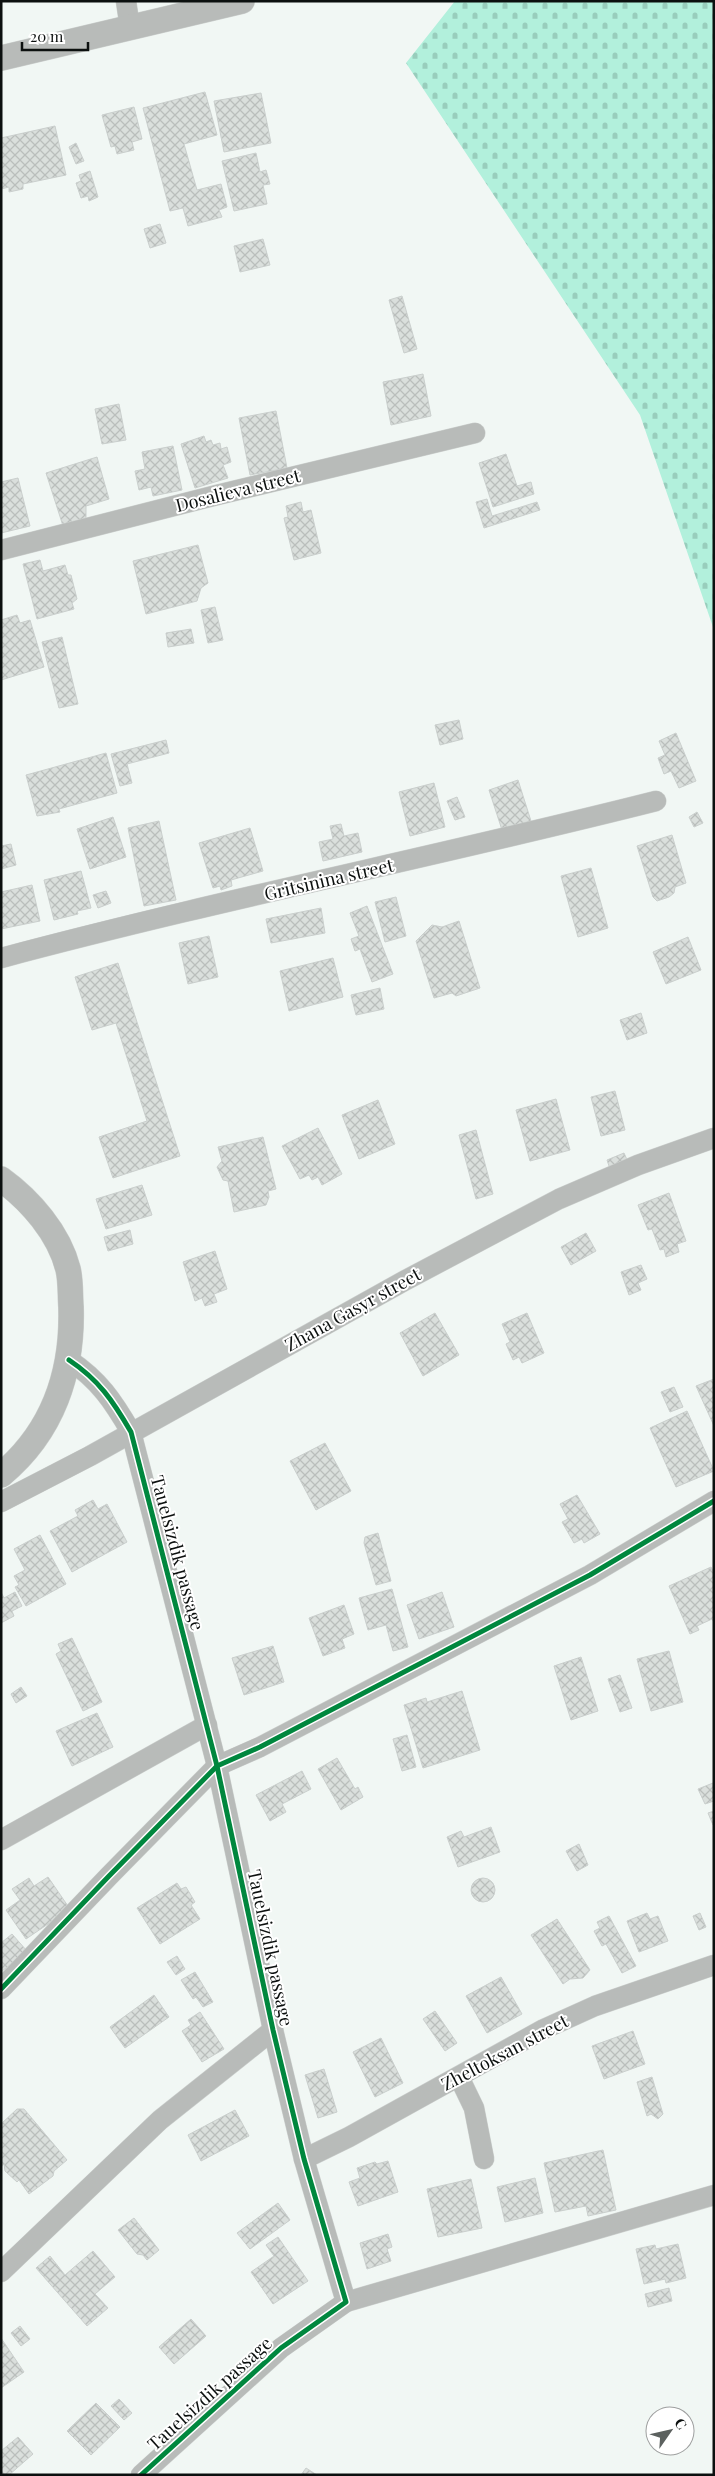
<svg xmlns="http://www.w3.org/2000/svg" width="715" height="2476" font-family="'Playfair Display',serif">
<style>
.cemetery{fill:url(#cemetery-stones)}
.building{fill:url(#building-cross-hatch);stroke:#cacfcd}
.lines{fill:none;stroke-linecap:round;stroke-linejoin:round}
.minor-casing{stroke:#cdd1cf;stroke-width:21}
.tertiary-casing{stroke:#cdd1cf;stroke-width:26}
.minor{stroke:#b8bbb9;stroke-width:20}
.tertiary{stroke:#b8bbb9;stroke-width:25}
.cycleway-casing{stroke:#fff;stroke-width:8}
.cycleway{stroke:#00873e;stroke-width:5}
.labels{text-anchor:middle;stroke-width:4;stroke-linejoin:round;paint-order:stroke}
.street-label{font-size:18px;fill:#0c100f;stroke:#fff}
</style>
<defs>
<pattern id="cemetery-stones" width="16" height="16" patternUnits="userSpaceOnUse" patternTransform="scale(1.25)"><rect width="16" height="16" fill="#b2f0dc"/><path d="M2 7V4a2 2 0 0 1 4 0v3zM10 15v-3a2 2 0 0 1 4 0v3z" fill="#98cdbc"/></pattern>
<pattern id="building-cross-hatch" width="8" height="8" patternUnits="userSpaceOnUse" patternTransform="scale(1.25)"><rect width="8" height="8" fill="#dadfdc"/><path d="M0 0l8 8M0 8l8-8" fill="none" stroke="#babebc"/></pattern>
</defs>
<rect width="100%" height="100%" fill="#f1f7f4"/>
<polygon class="cemetery" points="455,1 714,1 714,630 640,415 406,63"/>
<g class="building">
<polygon points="205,92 217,135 184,144 197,190 221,184 227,207 219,210 222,217 188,226 183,208 170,211 143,108"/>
<polygon points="261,93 271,143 224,152 214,101"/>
<polygon points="134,107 142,139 132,142 134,150 117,154 115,146 111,147 102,115"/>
<polygon points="55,126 66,175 23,184 23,189 9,192 9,187 1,189 1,138"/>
<polygon points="76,143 84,161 76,164 69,147"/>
<polygon points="256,153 260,172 266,170 270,184 263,185 267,204 234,211 222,161"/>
<polygon points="90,171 98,197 89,201 88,196 81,198 76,183 81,181 79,175"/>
<polygon points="160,224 166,243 150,248 144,229"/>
<polygon points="263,239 270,265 240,272 234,246"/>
<polygon points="402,296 417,349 404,353 389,300"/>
<polygon points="423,374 431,416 391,425 383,382"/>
<polygon points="119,404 126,440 102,444 95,409"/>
<polygon points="276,411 287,468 250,475 239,418"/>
<polygon points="204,436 206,442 211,440 213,445 220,443 221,449 227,447 231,462 223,465 228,478 195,488 181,444"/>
<polygon points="173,446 182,490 153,496 151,487 139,490 135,471 145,469 142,452"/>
<polygon points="506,454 517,486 531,482 534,494 493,507 479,463"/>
<polygon points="97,457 109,499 86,506 86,522 64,529 46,473"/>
<polygon points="18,478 30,526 1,533 1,482"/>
<polygon points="487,499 492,516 537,502 540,510 484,528 476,502"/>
<polygon points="301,502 303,512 311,510 321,553 294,560 284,518 288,517 286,506"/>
<polygon points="198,545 208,583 201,588 197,601 146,614 133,561"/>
<polygon points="40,560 43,571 65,565 68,575 71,575 77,599 72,603 74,609 37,619 23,564"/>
<polygon points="215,607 223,640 208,643 201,610"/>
<polygon points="17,615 20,623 30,620 44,667 1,680 1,620"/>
<polygon points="191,629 194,643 168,647 166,633"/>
<polygon points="62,637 78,704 59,708 42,642"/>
<polygon points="459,720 463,739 440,745 435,725"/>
<polygon points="676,733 696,781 679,788 671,771 664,774 658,758 665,755 659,741"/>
<polygon points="166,740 169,753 127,764 132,783 120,786 111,754"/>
<polygon points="106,753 117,793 59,809 60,812 37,816 26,775"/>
<polygon points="518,780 531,821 502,830 489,790"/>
<polygon points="434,783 445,827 410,836 399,792"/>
<polygon points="457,797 465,817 455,820 447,801"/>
<polygon points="697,812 703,823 694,827 689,817"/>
<polygon points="113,817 126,857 90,869 77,829"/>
<polygon points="159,821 176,900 144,906 128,828"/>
<polygon points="341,824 344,836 358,833 362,852 323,861 319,842 333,839 330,826"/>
<polygon points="250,828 263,871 231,880 232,886 221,890 220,886 213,888 199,843"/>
<polygon points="672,835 686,883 675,887 674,893 669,897 657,901 653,897 637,846"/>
<polygon points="11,844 16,865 1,869 1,846"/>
<polygon points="591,868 608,928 578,937 561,876"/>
<polygon points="81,871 91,908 77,911 78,914 54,920 44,880"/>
<polygon points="32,885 40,921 1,929 1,892"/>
<polygon points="106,891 111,903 98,908 93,895"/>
<polygon points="396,897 406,936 385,942 375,902"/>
<polygon points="367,906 393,974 372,982 360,949 355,951 351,939 359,936 350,913"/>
<polygon points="321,908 325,933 271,943 266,919"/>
<polygon points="459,921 480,988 456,996 452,993 434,998 416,941 432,925 442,927"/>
<polygon points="209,936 218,977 188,984 179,943"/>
<polygon points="688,937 701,970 666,984 653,952"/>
<polygon points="333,958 343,997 289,1011 280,971"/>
<polygon points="118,963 180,1156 113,1178 99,1137 147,1121 116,1023 92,1030 75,977"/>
<polygon points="380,988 384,1009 356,1015 351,995"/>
<polygon points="641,1013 647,1033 627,1040 620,1020"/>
<polygon points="615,1091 625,1130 601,1136 591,1097"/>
<polygon points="556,1099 570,1150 530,1161 516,1110"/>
<polygon points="378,1100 395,1144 359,1159 342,1115"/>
<polygon points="318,1128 342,1174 322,1185 318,1177 312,1180 309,1175 300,1179 282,1146"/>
<polygon points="476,1130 493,1194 476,1199 459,1135"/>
<polygon points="263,1137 276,1189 268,1191 269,1197 266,1205 234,1212 228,1181 223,1180 217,1167 222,1161 218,1147"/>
<polygon points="624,1153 628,1162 610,1169 607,1160"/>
<polygon points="142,1185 152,1215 106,1229 96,1199"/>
<polygon points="669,1193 686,1241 677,1244 679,1252 666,1257 664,1249 660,1250 652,1229 648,1230 638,1205"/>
<polygon points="130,1230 133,1244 108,1251 104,1237"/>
<polygon points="586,1233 596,1251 571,1265 561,1247"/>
<polygon points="215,1251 227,1289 214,1294 217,1302 205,1306 202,1298 195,1301 183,1262"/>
<polygon points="641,1265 647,1279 638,1283 641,1290 629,1295 621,1272"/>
<polygon points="435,1313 459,1355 423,1376 400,1333"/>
<polygon points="527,1313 544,1353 522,1363 519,1357 513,1360 506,1344 510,1342 502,1324"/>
<polygon points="714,1379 714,1426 696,1386"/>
<polygon points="674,1387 683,1407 670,1412 661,1392"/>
<polygon points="687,1411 714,1471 676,1487 650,1428"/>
<polygon points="325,1443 351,1491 316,1510 290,1461"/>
<polygon points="577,1495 600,1534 584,1543 582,1539 574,1543 562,1522 568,1519 560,1504"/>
<polygon points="93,1500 98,1509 107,1504 127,1542 72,1572 50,1531 78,1516 75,1510"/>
<polygon points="378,1533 391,1581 376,1585 364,1543 365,1537"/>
<polygon points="40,1535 66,1584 26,1606 15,1587 19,1585 14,1576 25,1570 14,1549"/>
<polygon points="711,1567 714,1573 714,1622 712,1619 697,1626 699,1630 690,1634 669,1586"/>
<polygon points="392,1589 408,1647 393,1651 386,1625 368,1630 359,1598"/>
<polygon points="1,1592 4,1598 15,1592 22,1606 12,1611 14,1616 1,1623"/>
<polygon points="442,1592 454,1627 419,1639 407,1605"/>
<polygon points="344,1605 354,1634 342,1639 345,1648 323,1656 309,1618"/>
<polygon points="72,1638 102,1702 83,1711 56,1654 61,1651 58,1644"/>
<polygon points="273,1646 284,1682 244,1695 232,1658"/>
<polygon points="669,1651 683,1702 651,1711 637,1659"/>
<polygon points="581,1657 598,1711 571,1720 554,1666"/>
<polygon points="620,1675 632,1708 620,1712 608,1679"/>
<polygon points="21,1687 27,1696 16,1703 11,1694"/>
<polygon points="462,1691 480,1750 423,1768 404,1705 426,1698 427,1702"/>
<polygon points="97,1713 113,1747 72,1766 56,1731"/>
<polygon points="407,1735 416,1767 402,1771 393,1739"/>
<polygon points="337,1758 355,1789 358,1787 363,1797 341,1810 318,1769"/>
<polygon points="302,1771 311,1789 282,1804 286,1812 270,1821 256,1795"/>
<polygon points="713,1783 714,1801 705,1804 698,1789"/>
<polygon points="714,1811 714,1825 713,1825 708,1813"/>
<polygon points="491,1827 500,1852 458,1867 447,1837 461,1831 464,1837"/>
<polygon points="579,1844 588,1865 577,1871 566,1851"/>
<polygon points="48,1877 70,1909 26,1939 6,1910 20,1900 12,1889 29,1878 34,1886"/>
<circle cx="483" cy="1890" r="12"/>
<polygon points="177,1883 181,1889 186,1887 195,1902 191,1905 200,1919 160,1944 137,1908"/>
<polygon points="647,1913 650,1919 658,1916 668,1941 639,1952 627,1921"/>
<polygon points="700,1913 706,1927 699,1930 693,1916"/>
<polygon points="609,1916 636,1966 622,1973 606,1944 602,1946 594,1931 600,1928 597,1922"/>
<polygon points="557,1919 590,1970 583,1978 570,1979 563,1984 531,1935"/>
<polygon points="12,1934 27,1951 1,1972 1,1943"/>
<polygon points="177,1956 185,1969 176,1975 167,1962"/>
<polygon points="195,1972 213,2002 203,2007 196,1997 193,1999 181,1980"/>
<polygon points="501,1977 522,2014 487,2033 466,1996"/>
<polygon points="154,1995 169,2017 125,2048 110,2027"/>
<polygon points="435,2011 457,2043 445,2051 423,2019"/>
<polygon points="200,2012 224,2049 202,2062 182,2031 191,2025 188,2020"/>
<polygon points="633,2031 645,2064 604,2079 592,2046"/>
<polygon points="381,2038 403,2083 375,2097 353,2052"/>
<polygon points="324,2069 337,2112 318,2118 305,2075"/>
<polygon points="652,2077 663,2114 658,2119 651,2114 647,2116 637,2082"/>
<polygon points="17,2109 24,2109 67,2160 54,2171 53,2176 29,2194 19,2180 17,2182 5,2171 4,2164 1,2166 1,2124"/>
<polygon points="235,2110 249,2136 201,2161 188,2135"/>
<polygon points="603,2150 616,2210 588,2216 586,2206 555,2212 544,2163"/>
<polygon points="388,2161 398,2192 358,2206 349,2182 360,2178 357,2168 375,2162 377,2164"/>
<polygon points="535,2178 543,2213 505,2222 497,2187"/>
<polygon points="471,2179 482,2228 438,2237 427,2189"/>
<polygon points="278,2203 290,2220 250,2249 237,2233"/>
<polygon points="134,2218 159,2250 147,2260 143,2255 137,2254 118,2230"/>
<polygon points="388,2234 392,2247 387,2249 391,2261 367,2269 360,2243"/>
<polygon points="278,2237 308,2281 273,2304 251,2272 274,2256 266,2245"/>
<polygon points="678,2244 686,2278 666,2283 665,2279 644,2284 636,2249 655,2245 656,2249"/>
<polygon points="93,2251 115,2277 95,2294 108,2308 87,2326 36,2268 50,2256 65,2275"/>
<polygon points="669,2288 672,2301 648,2307 645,2294"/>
<polygon points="191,2319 206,2336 174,2364 159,2347"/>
<polygon points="20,2326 30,2339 21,2346 11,2333"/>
<polygon points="1,2338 24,2372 1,2388"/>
<polygon points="119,2399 132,2413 124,2420 111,2406"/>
<polygon points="96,2403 120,2427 91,2455 67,2431"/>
<polygon points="18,2437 33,2454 9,2475 1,2475 1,2451"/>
<polygon points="306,2468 317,2475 301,2475"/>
</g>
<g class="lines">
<defs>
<g id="minor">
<polyline points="126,1 130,28"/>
<polyline points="1,550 217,495 475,433"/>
<path d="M 1,958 C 218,900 439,856 656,801"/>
<path d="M 69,1360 C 99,1380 113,1401 131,1432 L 217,1766 L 273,2030 L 304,2159 L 346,2302 L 281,2348 L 141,2475"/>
<polyline points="1,1502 90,1456 404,1281 559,1199 638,1165 714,1138"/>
<polyline points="1,1840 207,1725"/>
<polyline points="1,1989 109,1876 217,1766 260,1747 590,1575 714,1501"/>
<polyline points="459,2077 474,2108 484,2159"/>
<polyline points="304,2159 349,2137 544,2029 595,2006 714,1965"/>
<polyline points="1,2272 160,2120 273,2030"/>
<polyline points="346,2302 714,2195"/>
</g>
<g id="tertiary">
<polyline points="1,58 242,1"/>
<path d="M 1,1179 C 30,1200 59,1233 68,1269 C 71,1281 70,1294 71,1307 C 73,1372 53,1432 1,1475"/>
</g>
</defs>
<use href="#minor" class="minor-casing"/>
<use href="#tertiary" class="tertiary-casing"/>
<use href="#minor" class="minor"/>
<use href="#tertiary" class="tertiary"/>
<defs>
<g id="cycleway">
<path d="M 69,1360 C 99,1380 113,1401 131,1432 L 217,1766 L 273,2030 L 304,2159 L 346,2302 L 281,2348 L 141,2475"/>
<polyline points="1,1989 109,1876 217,1766 260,1747 590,1575 714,1501"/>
</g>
</defs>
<use href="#cycleway" class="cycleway-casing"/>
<use href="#cycleway" class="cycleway"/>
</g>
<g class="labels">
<g class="street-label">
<text transform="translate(238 491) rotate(-14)" y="6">Dosalieva street</text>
<text transform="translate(329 880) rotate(-13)" y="6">Gritsinina street</text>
<text transform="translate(353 1310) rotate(-29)" y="6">Zhana Gasyr street</text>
<text transform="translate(177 1553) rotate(75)" y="6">Tauelsizdik passage</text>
<text transform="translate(270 1948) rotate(78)" y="6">Tauelsizdik passage</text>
<text transform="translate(505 2053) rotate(-28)" y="6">Zheltoksan street</text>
<text transform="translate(210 2394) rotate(-42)" y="6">Tauelsizdik passage</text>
</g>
</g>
<rect width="715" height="2476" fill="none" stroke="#0c100f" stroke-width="5"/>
<g transform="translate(670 2431) rotate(56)"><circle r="24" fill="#ffffff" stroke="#9e9f9f"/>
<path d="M0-4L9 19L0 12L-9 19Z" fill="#5c615f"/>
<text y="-8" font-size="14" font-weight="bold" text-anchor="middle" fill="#0c100f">С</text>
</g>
<path d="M22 42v8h66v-8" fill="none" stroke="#0c100f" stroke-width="2.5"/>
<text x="30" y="42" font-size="15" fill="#0c100f" stroke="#ffffff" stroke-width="4" paint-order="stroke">20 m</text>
</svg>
